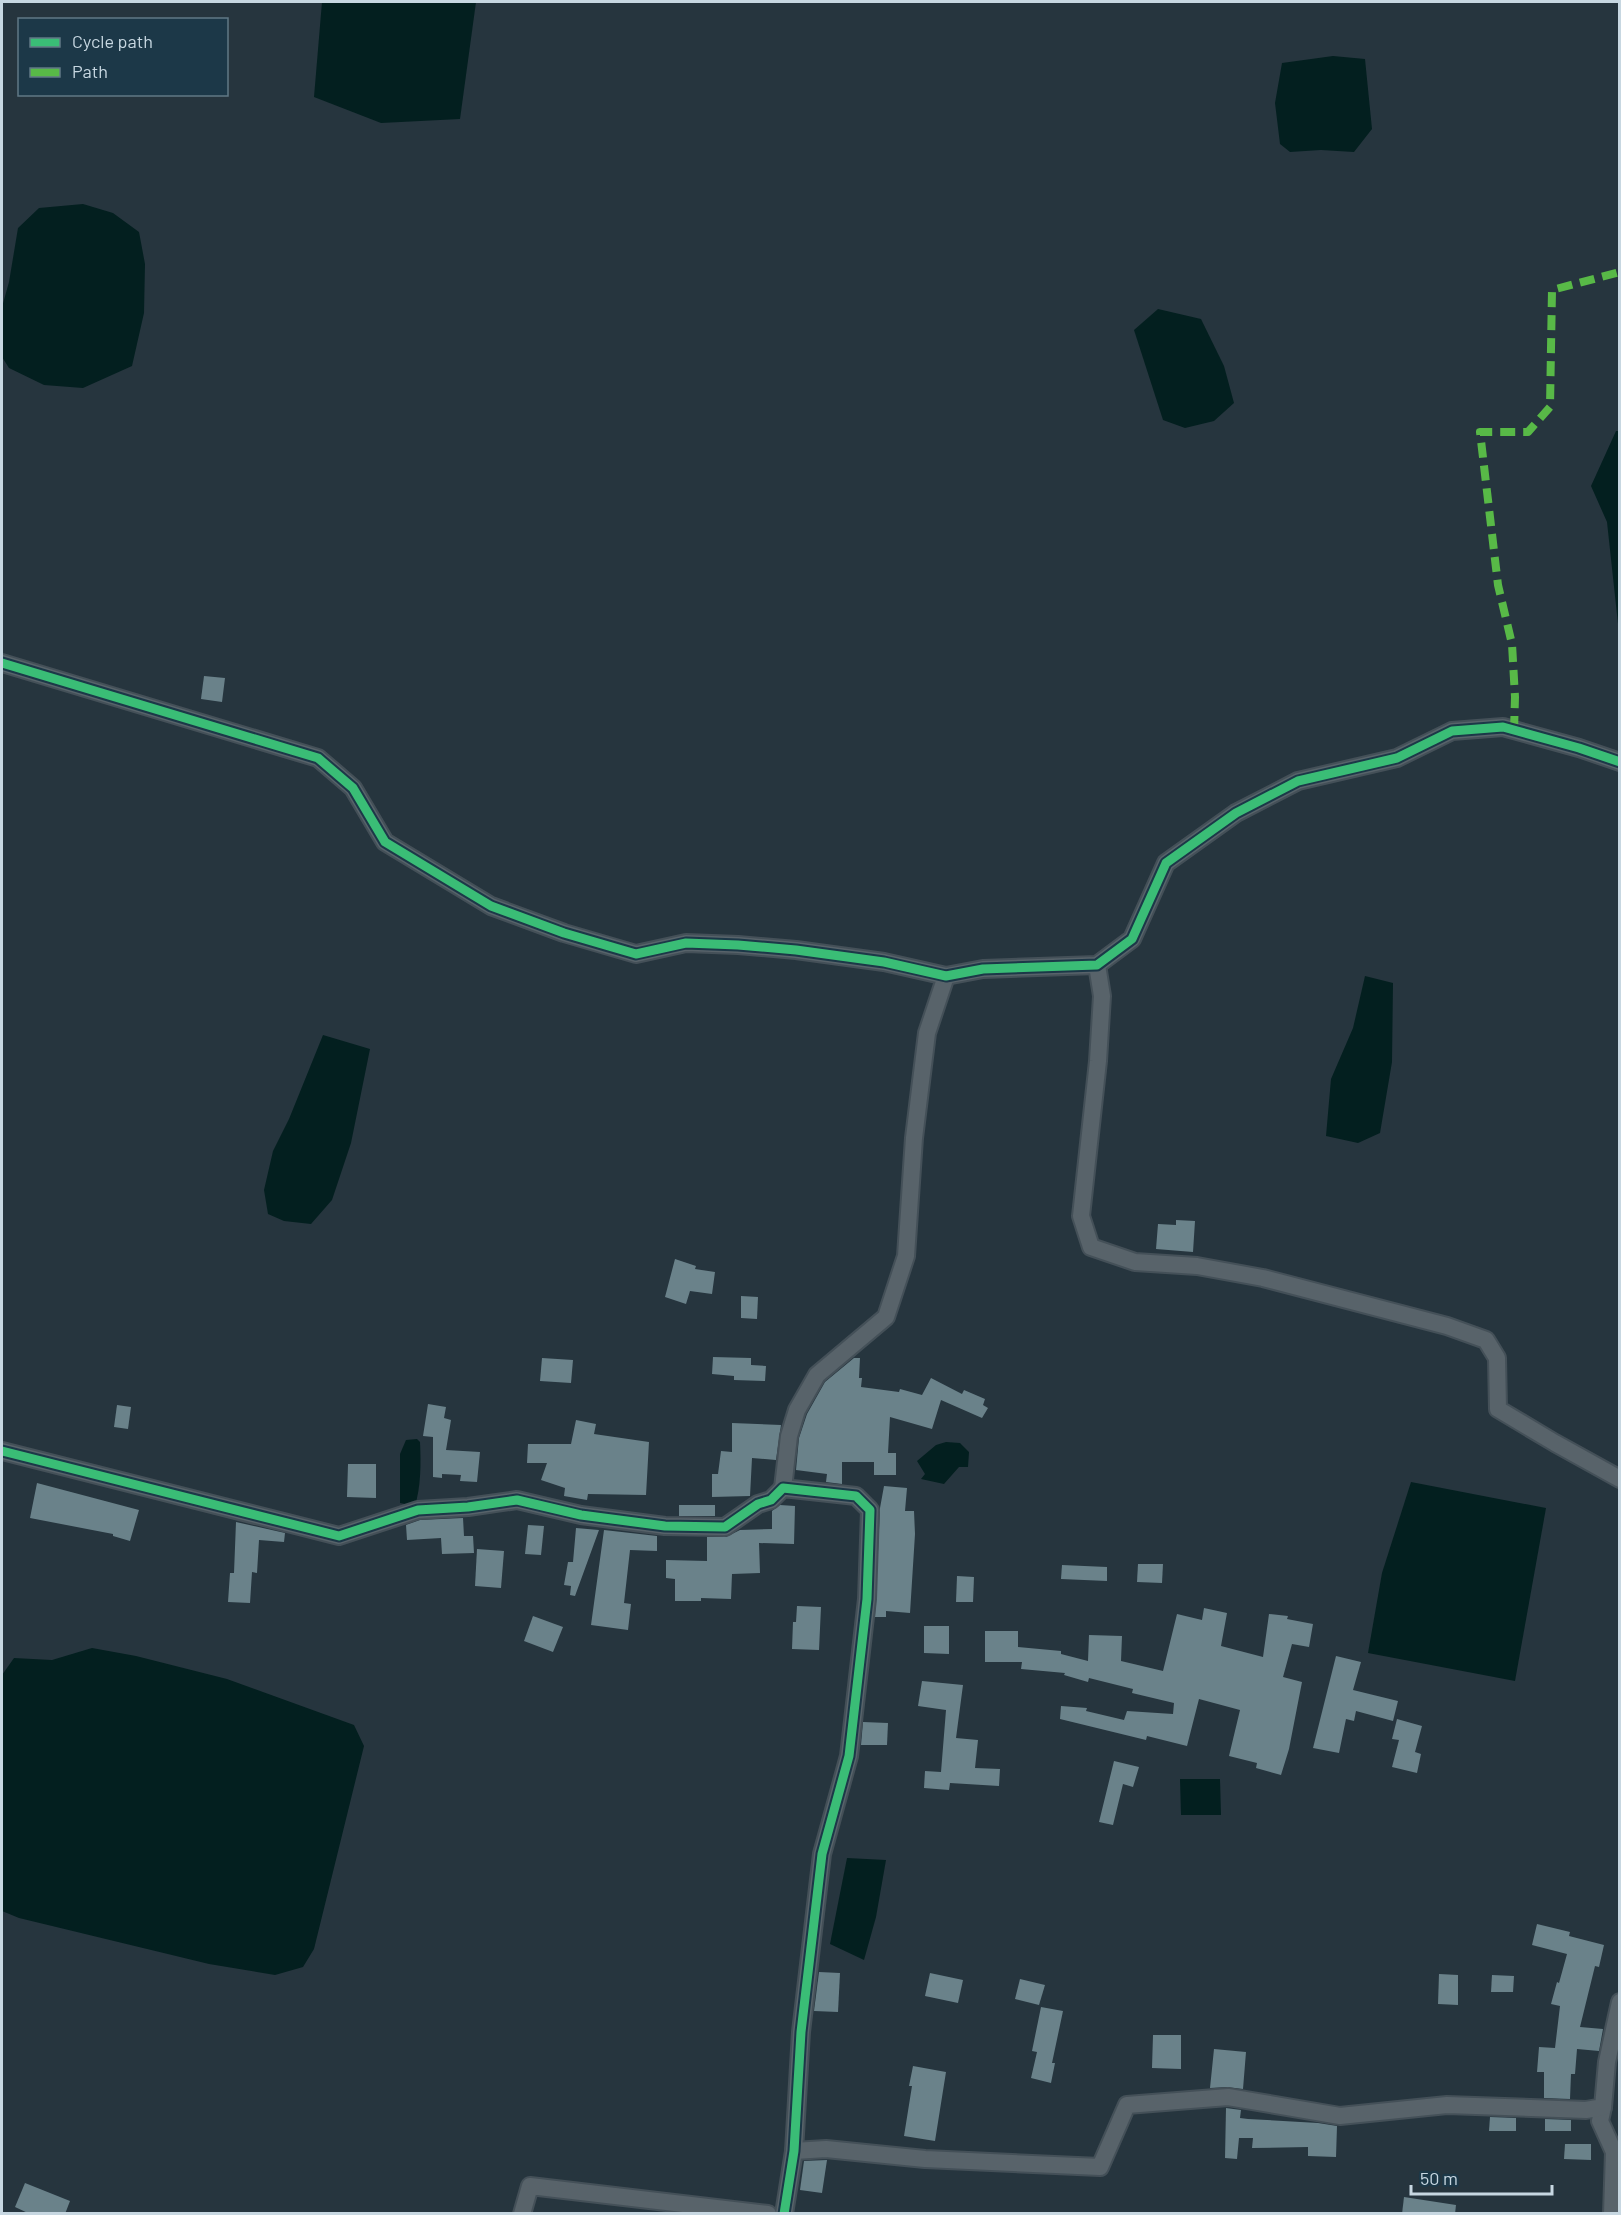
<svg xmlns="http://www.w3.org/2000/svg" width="1621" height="2215" font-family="Barlow,sans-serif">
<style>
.water{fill:#031f1f}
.building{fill:#6a828a}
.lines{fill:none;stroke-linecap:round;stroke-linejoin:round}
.minor-casing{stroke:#445058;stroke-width:20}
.minor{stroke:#58636a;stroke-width:16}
.quiet{stroke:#58b947;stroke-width:8;stroke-dasharray:15 8;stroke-linecap:butt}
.cycleway-casing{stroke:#1c3848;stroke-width:13}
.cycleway{stroke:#3abd76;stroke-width:9}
</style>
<rect width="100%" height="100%" fill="#26353e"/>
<g class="water">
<polygon points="322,2 476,2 460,119 381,123 314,97"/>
<polygon points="1333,56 1365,59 1372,129 1354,152 1321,150 1290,152 1280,144 1275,103 1282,63"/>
<polygon points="83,204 113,213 139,232 145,264 144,313 132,366 83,388 44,385 9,368 2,357 2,307 9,282 18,228 39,208"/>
<polygon points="1158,309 1201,319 1224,366 1234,403 1214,421 1185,428 1163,420 1134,330"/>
<polygon points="1616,431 1619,431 1619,633 1607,522 1591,486"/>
<polygon points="1365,976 1393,983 1392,1062 1380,1133 1358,1143 1326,1136 1331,1079 1353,1028"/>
<polygon points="323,1035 370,1049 351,1143 332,1200 311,1224 284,1221 268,1214 264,1190 273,1151 289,1119"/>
<path d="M 417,1439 L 420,1442 C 421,1463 421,1486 415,1506 L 400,1503 L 400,1454 L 406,1440 Z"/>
<polygon points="946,1442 960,1443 969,1452 968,1467 959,1467 944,1484 921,1479 925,1474 917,1461 936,1445"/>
<polygon points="1411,1482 1546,1508 1515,1681 1368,1653 1382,1573"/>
<polygon points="92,1648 136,1656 227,1679 354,1725 364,1746 314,1949 303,1967 275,1975 209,1964 19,1918 2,1911 2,1675 14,1658 52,1660"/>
<polygon points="1180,1779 1220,1779 1221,1815 1181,1815"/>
<polygon points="847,1858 886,1860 876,1917 864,1960 830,1944"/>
</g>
<g class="building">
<polygon points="204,676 225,678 222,702 201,699"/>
<polygon points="1176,1220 1195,1221 1193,1252 1156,1249 1158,1224 1176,1225"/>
<polygon points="675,1259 696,1266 695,1269 715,1272 712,1294 690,1291 686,1304 665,1297"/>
<polygon points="741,1296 758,1297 757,1319 741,1318"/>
<polygon points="713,1357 751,1358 751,1365 766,1366 765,1381 734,1380 734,1376 712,1374"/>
<polygon points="542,1358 573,1360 571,1383 540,1381"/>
<polygon points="854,1358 860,1358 859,1378 862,1378 861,1387 899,1392 900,1389 922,1395 931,1378 962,1394 964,1390 985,1399 983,1405 988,1408 982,1418 941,1400 932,1429 890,1417 888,1453 896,1453 896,1475 874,1475 874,1462 842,1462 842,1484 826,1482 827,1474 796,1470 799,1438 807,1414 825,1382"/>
<polygon points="428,1404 446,1407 444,1418 451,1420 446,1450 480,1452 477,1482 460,1481 461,1475 442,1474 442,1478 433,1477 433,1437 423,1436"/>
<polygon points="117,1405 131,1407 128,1429 114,1427"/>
<polygon points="576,1420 596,1424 594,1434 649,1442 646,1495 588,1494 587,1500 564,1496 565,1488 541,1480 547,1463 527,1463 528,1444 571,1444"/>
<polygon points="732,1423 781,1425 776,1460 752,1458 750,1496 712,1497 712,1474 718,1474 721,1451 732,1452"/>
<polygon points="348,1464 376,1464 376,1498 347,1497"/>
<polygon points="37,1483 139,1510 130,1541 113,1536 113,1534 30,1518"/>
<polygon points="884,1486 907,1488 905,1511 914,1511 915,1534 910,1613 886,1611 886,1617 875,1617 880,1508"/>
<rect x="679" y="1505" width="36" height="11"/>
<polygon points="780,1505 795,1506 794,1544 759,1543 760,1573 732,1574 731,1599 701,1598 701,1601 675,1601 675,1579 666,1578 666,1560 707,1561 707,1537 726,1537 740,1530 772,1529 772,1511"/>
<polygon points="463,1518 464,1536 473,1536 474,1553 442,1554 441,1538 407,1540 406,1525 420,1520"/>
<polygon points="236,1522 285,1533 284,1542 259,1540 257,1573 252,1572 250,1603 228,1602 230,1573 234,1573"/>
<polygon points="528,1525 544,1526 541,1555 525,1554"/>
<polygon points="576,1528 599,1530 575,1596 570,1595 571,1586 564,1585 568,1562 573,1562"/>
<polygon points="604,1530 657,1536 657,1551 630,1550 624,1603 631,1604 628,1630 591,1625"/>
<polygon points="477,1549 504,1551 501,1588 475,1586"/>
<polygon points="1138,1564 1163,1564 1162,1583 1137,1582"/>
<polygon points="1062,1565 1107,1567 1107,1581 1061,1579"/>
<polygon points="957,1576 974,1577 973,1602 956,1602"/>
<polygon points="797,1606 821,1607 819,1650 792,1649 793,1622 796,1622"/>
<polygon points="1204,1608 1227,1613 1221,1646 1263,1657 1269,1614 1288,1616 1287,1619 1313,1624 1309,1647 1292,1644 1283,1677 1302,1682 1289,1749 1281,1775 1256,1768 1257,1763 1229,1756 1240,1710 1199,1699 1187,1746 1147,1736 1146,1740 1060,1719 1061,1706 1087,1708 1086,1711 1124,1720 1127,1711 1173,1714 1174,1703 1132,1693 1133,1689 1089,1678 1088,1682 1064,1675 1065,1673 1021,1669 1022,1662 985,1662 985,1631 1018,1631 1018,1647 1061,1651 1061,1654 1088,1661 1089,1635 1122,1636 1121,1661 1163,1671 1177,1614 1202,1620"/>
<polygon points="533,1616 563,1627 553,1652 524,1641"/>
<polygon points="924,1626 949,1626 949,1654 924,1653"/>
<polygon points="1336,1656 1361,1662 1353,1690 1398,1701 1393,1721 1356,1711 1354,1721 1346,1719 1339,1753 1313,1748"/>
<polygon points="922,1681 963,1685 956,1738 978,1740 975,1768 1000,1769 999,1786 950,1783 949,1790 924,1788 925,1771 941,1772 946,1710 918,1706"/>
<polygon points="1397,1719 1422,1726 1415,1752 1421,1754 1417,1773 1392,1767 1399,1740 1392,1739"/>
<polygon points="863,1722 888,1723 887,1745 861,1745"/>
<polygon points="1114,1761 1139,1767 1133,1787 1123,1784 1113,1825 1099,1822"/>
<polygon points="1537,1924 1570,1932 1569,1936 1604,1945 1599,1967 1595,1966 1580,2027 1603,2029 1599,2051 1577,2049 1575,2074 1571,2074 1570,2099 1544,2098 1544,2072 1537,2072 1539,2047 1555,2048 1560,2006 1551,2004 1557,1982 1559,1983 1567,1954 1532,1945"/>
<polygon points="819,1972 840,1973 838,2012 814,2011"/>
<polygon points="930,1973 963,1980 958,2003 925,1996"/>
<polygon points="1439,1974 1458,1975 1458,2005 1438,2004"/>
<polygon points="1492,1975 1514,1976 1513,1992 1491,1992"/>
<polygon points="1020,1979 1045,1985 1039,2005 1015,1999"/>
<polygon points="1041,2007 1063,2011 1052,2063 1055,2063 1051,2083 1031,2078 1037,2052 1032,2051"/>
<polygon points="1153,2035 1181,2035 1181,2069 1152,2068"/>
<polygon points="1214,2049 1246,2052 1243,2089 1227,2087 1210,2088"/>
<polygon points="913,2066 946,2072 935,2141 904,2136 912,2086 909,2086"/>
<polygon points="1226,2108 1241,2110 1240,2118 1248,2119 1318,2123 1337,2126 1336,2157 1308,2156 1308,2147 1252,2148 1253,2138 1239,2138 1237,2159 1225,2158"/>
<polygon points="1490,2117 1516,2118 1516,2131 1489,2131"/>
<polygon points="1545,2119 1571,2120 1571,2131 1545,2131"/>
<polygon points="1565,2144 1591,2144 1591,2160 1564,2159"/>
<polygon points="827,2160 822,2193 800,2190 804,2161"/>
<polygon points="25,2183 70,2201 65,2214 30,2214 15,2207"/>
<polygon points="1404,2197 1456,2205 1455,2214 1402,2214"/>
</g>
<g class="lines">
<defs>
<g id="minor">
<polyline points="2,663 318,758 353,788 385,842 491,906 564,933 636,954 686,943 738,945 796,950 884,962 946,976 983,969 1097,965 1132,939 1166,863 1236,813 1298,781 1397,758 1452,731 1503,727 1579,748 1620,762"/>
<polyline points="1097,965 1102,996 1098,1061 1081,1216 1091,1247 1135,1262 1197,1266 1263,1278 1447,1326 1486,1340 1497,1358 1498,1409 1555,1443 1620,1479"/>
<polyline points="2,1451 339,1536 418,1510 468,1507 517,1500 581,1515 665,1526 725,1527 758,1504 771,1500 783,1488 856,1496 870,1510 867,1599 849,1756 822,1854 801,2032 794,2151 784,2214"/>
<polyline points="783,1488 789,1436 797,1410 817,1375 886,1317 906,1256 914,1138 927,1033 946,976"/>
<polyline points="1603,2107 1600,2121 1614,2152 1612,2214"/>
<polyline points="794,2151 826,2149 925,2159 1100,2167 1127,2105 1228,2097 1340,2116 1447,2105 1586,2110 1603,2107 1607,2062 1620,2002"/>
<polyline points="522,2214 530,2186 768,2214"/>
</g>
</defs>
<use href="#minor" class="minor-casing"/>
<use href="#minor" class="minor"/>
<polyline class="quiet" points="1514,731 1515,697 1512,644 1498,585 1480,432 1528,432 1550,407 1552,290 1620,272"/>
<defs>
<g id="cycleway">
<polyline points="2,663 318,758 353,788 385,842 491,906 564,933 636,954 686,943 738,945 796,950 884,962 946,976 983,969 1097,965 1132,939 1166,863 1236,813 1298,781 1397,758 1452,731 1503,727 1579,748 1620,762"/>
<polyline points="2,1451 339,1536 418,1510 468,1507 517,1500 581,1515 665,1526 725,1527 758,1504 771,1500 783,1488 856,1496 870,1510 867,1599 849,1756 822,1854 801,2032 794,2151 784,2214"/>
</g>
</defs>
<use href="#cycleway" class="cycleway-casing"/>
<use href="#cycleway" class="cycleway"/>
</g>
<rect width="1621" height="2215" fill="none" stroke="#c7d7e1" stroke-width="6"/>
<rect x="18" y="18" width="210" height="78" fill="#1c3848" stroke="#607885" stroke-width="1.5"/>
<rect x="30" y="38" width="30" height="9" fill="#3abd76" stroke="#607885" stroke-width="1.5"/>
<text x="72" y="48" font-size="18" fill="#c7d7e1">Cycle path</text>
<rect x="30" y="68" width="30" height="9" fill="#58b947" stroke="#607885" stroke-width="1.5"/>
<text x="72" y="78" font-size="18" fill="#c7d7e1">Path</text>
<path d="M1411 2185v9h141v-9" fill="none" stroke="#c7d7e1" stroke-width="3"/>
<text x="1420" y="2185" font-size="18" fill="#c7d7e1" stroke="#1c3848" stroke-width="4.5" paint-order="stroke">50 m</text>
</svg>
